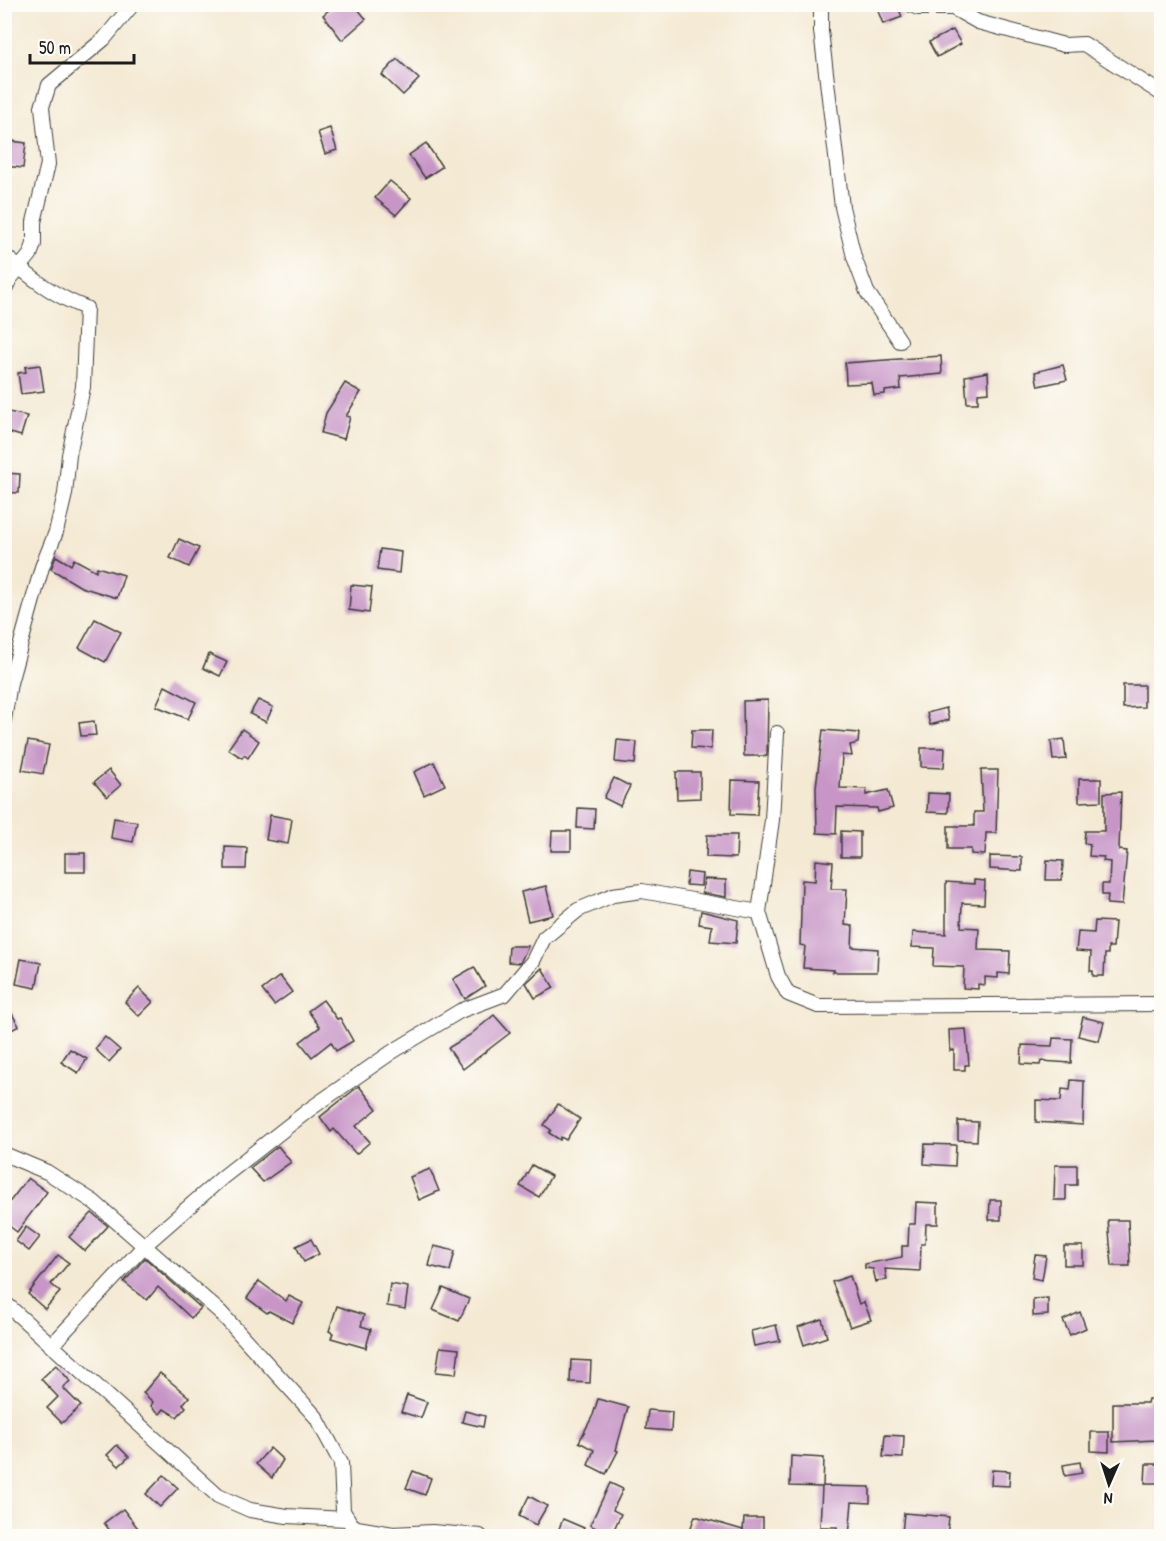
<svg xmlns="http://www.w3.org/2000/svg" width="1166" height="1541" font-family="'Patrick Hand',sans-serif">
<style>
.building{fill:#c796c7}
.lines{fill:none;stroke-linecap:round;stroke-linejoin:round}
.minor-casing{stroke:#3c3b37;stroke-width:16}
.minor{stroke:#fff;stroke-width:14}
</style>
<rect width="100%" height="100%" fill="#fdfcf7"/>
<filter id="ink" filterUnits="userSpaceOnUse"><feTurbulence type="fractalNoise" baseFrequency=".0167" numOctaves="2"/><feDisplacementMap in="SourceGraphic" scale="12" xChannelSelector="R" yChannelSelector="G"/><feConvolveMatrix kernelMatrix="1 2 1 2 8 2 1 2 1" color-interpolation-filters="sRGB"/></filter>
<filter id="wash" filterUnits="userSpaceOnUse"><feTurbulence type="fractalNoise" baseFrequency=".008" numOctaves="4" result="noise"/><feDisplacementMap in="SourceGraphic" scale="24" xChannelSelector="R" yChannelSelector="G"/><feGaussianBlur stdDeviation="1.35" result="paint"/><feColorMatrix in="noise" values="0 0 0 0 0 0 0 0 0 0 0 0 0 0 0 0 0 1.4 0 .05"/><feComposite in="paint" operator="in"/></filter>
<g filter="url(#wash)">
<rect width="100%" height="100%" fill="#f4e9d3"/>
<g id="blocks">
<g class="building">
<polygon points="336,4 354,4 366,19 342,40 323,15"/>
<polygon points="893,4 897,4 902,17 883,24 878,11"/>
<polygon points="953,30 961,44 937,57 929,42"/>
<polygon points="397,59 419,79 403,95 382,75"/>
<polygon points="330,128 337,150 325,154 318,132"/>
<polygon points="4,140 26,143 23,168 4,166"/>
<polygon points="426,143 442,167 425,178 409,155"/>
<polygon points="390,181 411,198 396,215 375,198"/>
<polygon points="941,356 942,374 900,378 901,389 885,391 885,394 874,395 872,383 846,384 845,363"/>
<polygon points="40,365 44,391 21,394 18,373 26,372 25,367"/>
<polygon points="1063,365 1067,380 1038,386 1035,372"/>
<polygon points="988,372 989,392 978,393 978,403 967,403 965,376"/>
<polygon points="345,383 361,392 346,416 350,417 344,439 321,433 326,413"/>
<polygon points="4,411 27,416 21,436 4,431"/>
<polygon points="4,473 20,474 19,493 4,492"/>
<polygon points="179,539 199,548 189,567 170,558"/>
<polygon points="380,549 401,552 399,573 377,570"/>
<polygon points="56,556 71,565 74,559 96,571 97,567 124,575 117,598 81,587 51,569"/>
<polygon points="351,585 372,587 369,613 349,610"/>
<polygon points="95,619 121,632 105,662 79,648"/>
<polygon points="209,654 227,662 220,676 203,668"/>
<polygon points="1123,685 1144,685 1144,707 1123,708"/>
<polygon points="165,686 196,702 188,719 156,706"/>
<polygon points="258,700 273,707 266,722 250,714"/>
<polygon points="768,700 767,756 744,756 743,701"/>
<polygon points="946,708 949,720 930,725 927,713"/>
<polygon points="94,721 96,735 81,736 79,723"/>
<polygon points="242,729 259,741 248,758 244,755 242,758 228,749"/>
<polygon points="692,730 712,730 711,749 691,748"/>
<polygon points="823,730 859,733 858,743 850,745 852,756 842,755 840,788 867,789 866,795 888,790 893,808 878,812 877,808 837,807 836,834 817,833 816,787"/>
<polygon points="1064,739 1066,759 1053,760 1051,741"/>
<polygon points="617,740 637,742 635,764 615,762"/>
<polygon points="28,741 49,745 43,774 22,770"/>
<polygon points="921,748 945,748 944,768 921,767"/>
<polygon points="434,762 445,785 424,795 414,772"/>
<polygon points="109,770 121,785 107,797 94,782"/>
<polygon points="981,770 998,770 996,833 986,833 985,855 971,854 971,849 948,849 948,826 974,826 974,812 983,812"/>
<polygon points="676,772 700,772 700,798 677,799"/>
<polygon points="614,778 630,786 620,806 604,798"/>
<polygon points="1079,779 1101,779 1101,801 1079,802"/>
<polygon points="732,780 759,781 757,815 731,814"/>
<polygon points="1121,792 1119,850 1127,851 1122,905 1107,904 1108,895 1102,895 1102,884 1109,884 1110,862 1103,861 1104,857 1089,856 1090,844 1084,843 1085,831 1104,831 1104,793"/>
<polygon points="928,793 949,794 948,813 927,812"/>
<polygon points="578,808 595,809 594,829 577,828"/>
<polygon points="270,815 292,819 288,844 266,840"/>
<polygon points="114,818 137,822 133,842 111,838"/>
<polygon points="552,831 571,831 571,851 551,851"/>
<polygon points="841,831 860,832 860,857 841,857"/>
<polygon points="707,835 737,835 736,858 706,857"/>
<polygon points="225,847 247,848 246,869 225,869"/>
<rect x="65" y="853" width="20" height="19"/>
<polygon points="990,856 1022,857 1022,871 990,869"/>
<polygon points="816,860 833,862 831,889 847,889 845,925 853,926 852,947 878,949 877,972 833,972 834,970 803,968 805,946 800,945 802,880 815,881"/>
<polygon points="1047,860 1063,861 1062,880 1046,880"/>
<polygon points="687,872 702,874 701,886 686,885"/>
<polygon points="704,879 726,880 726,897 702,893"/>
<polygon points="974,880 985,881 984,904 962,903 961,927 979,928 978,950 1010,951 1009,974 998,973 998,978 985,977 985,985 978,984 978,989 963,988 964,967 933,966 934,948 912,947 913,932 946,934 946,882 974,884"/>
<polygon points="546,886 553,915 528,921 521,892"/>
<polygon points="701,911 738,920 736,943 710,941 712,926 699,924"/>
<polygon points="1095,921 1115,922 1113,947 1108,947 1108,954 1105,954 1104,976 1093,976 1093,971 1090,971 1091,952 1076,951 1078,932 1094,933"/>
<polygon points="509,946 528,946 520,963 508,962"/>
<polygon points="21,959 41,963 36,988 16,984"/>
<polygon points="474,967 485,986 465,999 453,979"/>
<polygon points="542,968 554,988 535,998 526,983"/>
<polygon points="280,976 292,992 274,1005 262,990"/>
<polygon points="139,988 153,1002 139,1016 125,1002"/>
<polygon points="4,1000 19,1026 4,1034"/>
<polygon points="323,1000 337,1019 340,1018 353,1041 336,1051 331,1042 312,1057 300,1042 320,1027 308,1011"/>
<polygon points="494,1015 510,1033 463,1069 448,1048 470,1035"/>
<polygon points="1083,1017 1104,1022 1099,1041 1078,1036"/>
<polygon points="966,1029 969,1065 965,1065 965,1070 954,1070 954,1050 950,1051 949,1030"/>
<polygon points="105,1037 120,1050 109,1062 95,1049"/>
<polygon points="1053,1038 1072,1039 1071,1063 1041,1061 1040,1065 1021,1064 1022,1045 1052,1046"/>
<polygon points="70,1049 87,1059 78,1073 61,1062"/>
<polygon points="1071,1080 1084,1081 1083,1125 1036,1122 1036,1100 1061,1101 1062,1089 1070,1090"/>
<polygon points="359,1086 377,1109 356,1126 370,1142 356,1154 334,1129 331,1132 320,1117"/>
<polygon points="558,1104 580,1119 566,1140 561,1137 560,1140 549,1133 551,1130 544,1125"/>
<polygon points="958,1121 978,1122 977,1141 958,1140"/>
<polygon points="925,1144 956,1145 955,1166 924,1164"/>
<polygon points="278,1146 291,1162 263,1182 250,1168"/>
<polygon points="532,1165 551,1176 539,1197 520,1186"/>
<polygon points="1055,1165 1077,1165 1077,1185 1066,1185 1066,1200 1054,1200"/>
<polygon points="430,1169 439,1191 419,1200 410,1177"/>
<polygon points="28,1178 47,1192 17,1232 4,1222 4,1209"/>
<polygon points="990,1200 1001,1200 1001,1220 989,1220"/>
<polygon points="916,1202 938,1203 938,1224 926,1224 925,1244 921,1244 920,1271 885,1269 887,1280 876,1282 873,1269 865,1268 865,1264 902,1257 902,1246 908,1246 909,1224 915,1224"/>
<polygon points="92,1213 108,1226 85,1251 69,1237"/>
<polygon points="1108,1220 1128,1220 1130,1266 1112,1266"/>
<polygon points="26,1227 40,1237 29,1251 16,1241"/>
<polygon points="311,1239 319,1254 304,1262 296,1246"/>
<polygon points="434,1246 455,1251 450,1271 429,1266"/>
<rect x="1064" y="1246" width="19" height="19"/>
<polygon points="58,1255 69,1263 51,1284 60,1292 45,1309 28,1294"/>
<polygon points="1035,1255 1046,1256 1042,1280 1032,1278"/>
<polygon points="145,1258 201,1308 191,1318 158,1287 147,1300 124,1282"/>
<polygon points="850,1276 859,1304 864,1302 871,1320 850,1327 832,1282"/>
<polygon points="259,1281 286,1301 289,1296 303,1303 292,1323 269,1311 267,1313 247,1298"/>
<polygon points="390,1284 408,1287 405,1309 387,1306"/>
<polygon points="443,1288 469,1299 459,1321 433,1310"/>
<polygon points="1048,1298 1048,1315 1033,1316 1033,1299"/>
<polygon points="337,1306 364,1315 361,1326 371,1329 366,1348 331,1338 333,1333 329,1331"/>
<polygon points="1080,1312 1086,1328 1070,1335 1063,1320"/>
<polygon points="822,1319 827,1337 804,1345 798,1327"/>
<polygon points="776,1325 780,1341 754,1346 751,1331"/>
<polygon points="440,1347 459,1349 456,1374 436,1372"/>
<polygon points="571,1360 591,1361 590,1383 570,1382"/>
<polygon points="56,1365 70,1381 63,1388 81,1406 62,1423 47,1408 58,1397 41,1379"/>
<polygon points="160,1373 189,1397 183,1404 186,1407 177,1417 164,1409 160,1414 151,1406 153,1402 143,1393"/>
<polygon points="407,1395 427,1402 421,1418 401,1412"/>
<polygon points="598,1399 628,1407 616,1450 618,1451 606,1474 588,1465 594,1450 579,1442 593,1415"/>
<polygon points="1148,1399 1161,1399 1161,1426 1156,1426 1156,1440 1113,1442 1113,1403 1147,1403"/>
<polygon points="648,1410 672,1412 671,1431 646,1429"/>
<polygon points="465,1411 485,1416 483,1427 462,1422"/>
<polygon points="1091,1432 1109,1432 1109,1452 1091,1451"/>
<polygon points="885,1435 904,1436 903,1458 883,1457"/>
<polygon points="117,1445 129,1457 119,1466 107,1455"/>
<polygon points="270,1448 283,1460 272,1478 256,1464"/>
<polygon points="791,1456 824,1458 823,1486 870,1487 870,1503 852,1502 849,1536 837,1536 837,1527 820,1527 822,1487 790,1486"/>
<polygon points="1080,1462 1082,1473 1065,1476 1063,1465"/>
<polygon points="1146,1464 1161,1464 1161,1483 1145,1483"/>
<polygon points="992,1470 1010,1471 1009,1486 991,1485"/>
<polygon points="413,1471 431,1478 425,1495 406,1488"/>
<polygon points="164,1475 178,1488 160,1507 146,1494"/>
<polygon points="610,1483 623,1489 613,1510 621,1514 611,1536 590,1525"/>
<polygon points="529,1496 547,1506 536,1525 519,1516"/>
<polygon points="123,1509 144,1536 114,1536 104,1523"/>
<polygon points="904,1513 949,1517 947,1536 902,1533"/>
<polygon points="695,1516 743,1530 744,1518 763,1518 763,1536 688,1536"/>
<polygon points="563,1519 584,1528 580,1536 556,1536"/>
</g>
</g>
</g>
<g filter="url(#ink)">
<use href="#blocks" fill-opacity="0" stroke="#3c3b37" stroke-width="1.5"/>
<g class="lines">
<defs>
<g id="minor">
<polyline points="821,4 821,31 842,207 854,257 867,292 900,341"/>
<polyline points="909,4 918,8 953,8 978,22 1064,45 1084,44 1162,94"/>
<path d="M 4,255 C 30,277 54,296 86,308 L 83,387 L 69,455 L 65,494 L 56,532 L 42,567 L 10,683 L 4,720"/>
<polyline points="4,291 10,279 30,255 34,244 34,222 48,164 42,107 49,85 104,39 133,4"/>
<polyline points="777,733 772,820 759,912 778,976 788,994 818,1006 1162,1004"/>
<polyline points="4,1154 47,1172 94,1202 220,1312 316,1417 341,1463 343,1511 351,1524 357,1528 393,1534 432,1532 480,1536"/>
<polyline points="4,1302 218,1496 250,1510 287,1516 346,1519"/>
<polyline points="51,1346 145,1245 223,1177 310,1109 392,1052 460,1011 505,994 533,961 544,938 578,910 613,895 642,891 759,912"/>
</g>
</defs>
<use href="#minor" class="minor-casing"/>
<use href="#minor" class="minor"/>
</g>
</g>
<rect width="1166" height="1541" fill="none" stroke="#fdfcf7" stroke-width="24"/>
<g transform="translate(1109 1484) rotate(183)" stroke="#fdfcf7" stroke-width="4.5" paint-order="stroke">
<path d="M0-4.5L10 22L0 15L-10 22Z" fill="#1c1c1c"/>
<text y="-9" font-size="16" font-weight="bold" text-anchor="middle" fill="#1c1c1c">N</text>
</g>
<path d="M30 54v9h104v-9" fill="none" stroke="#1c1c1c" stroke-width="3"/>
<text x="39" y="54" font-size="18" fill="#1c1c1c" stroke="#fdfcf7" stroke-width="4.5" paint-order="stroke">50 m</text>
</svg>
